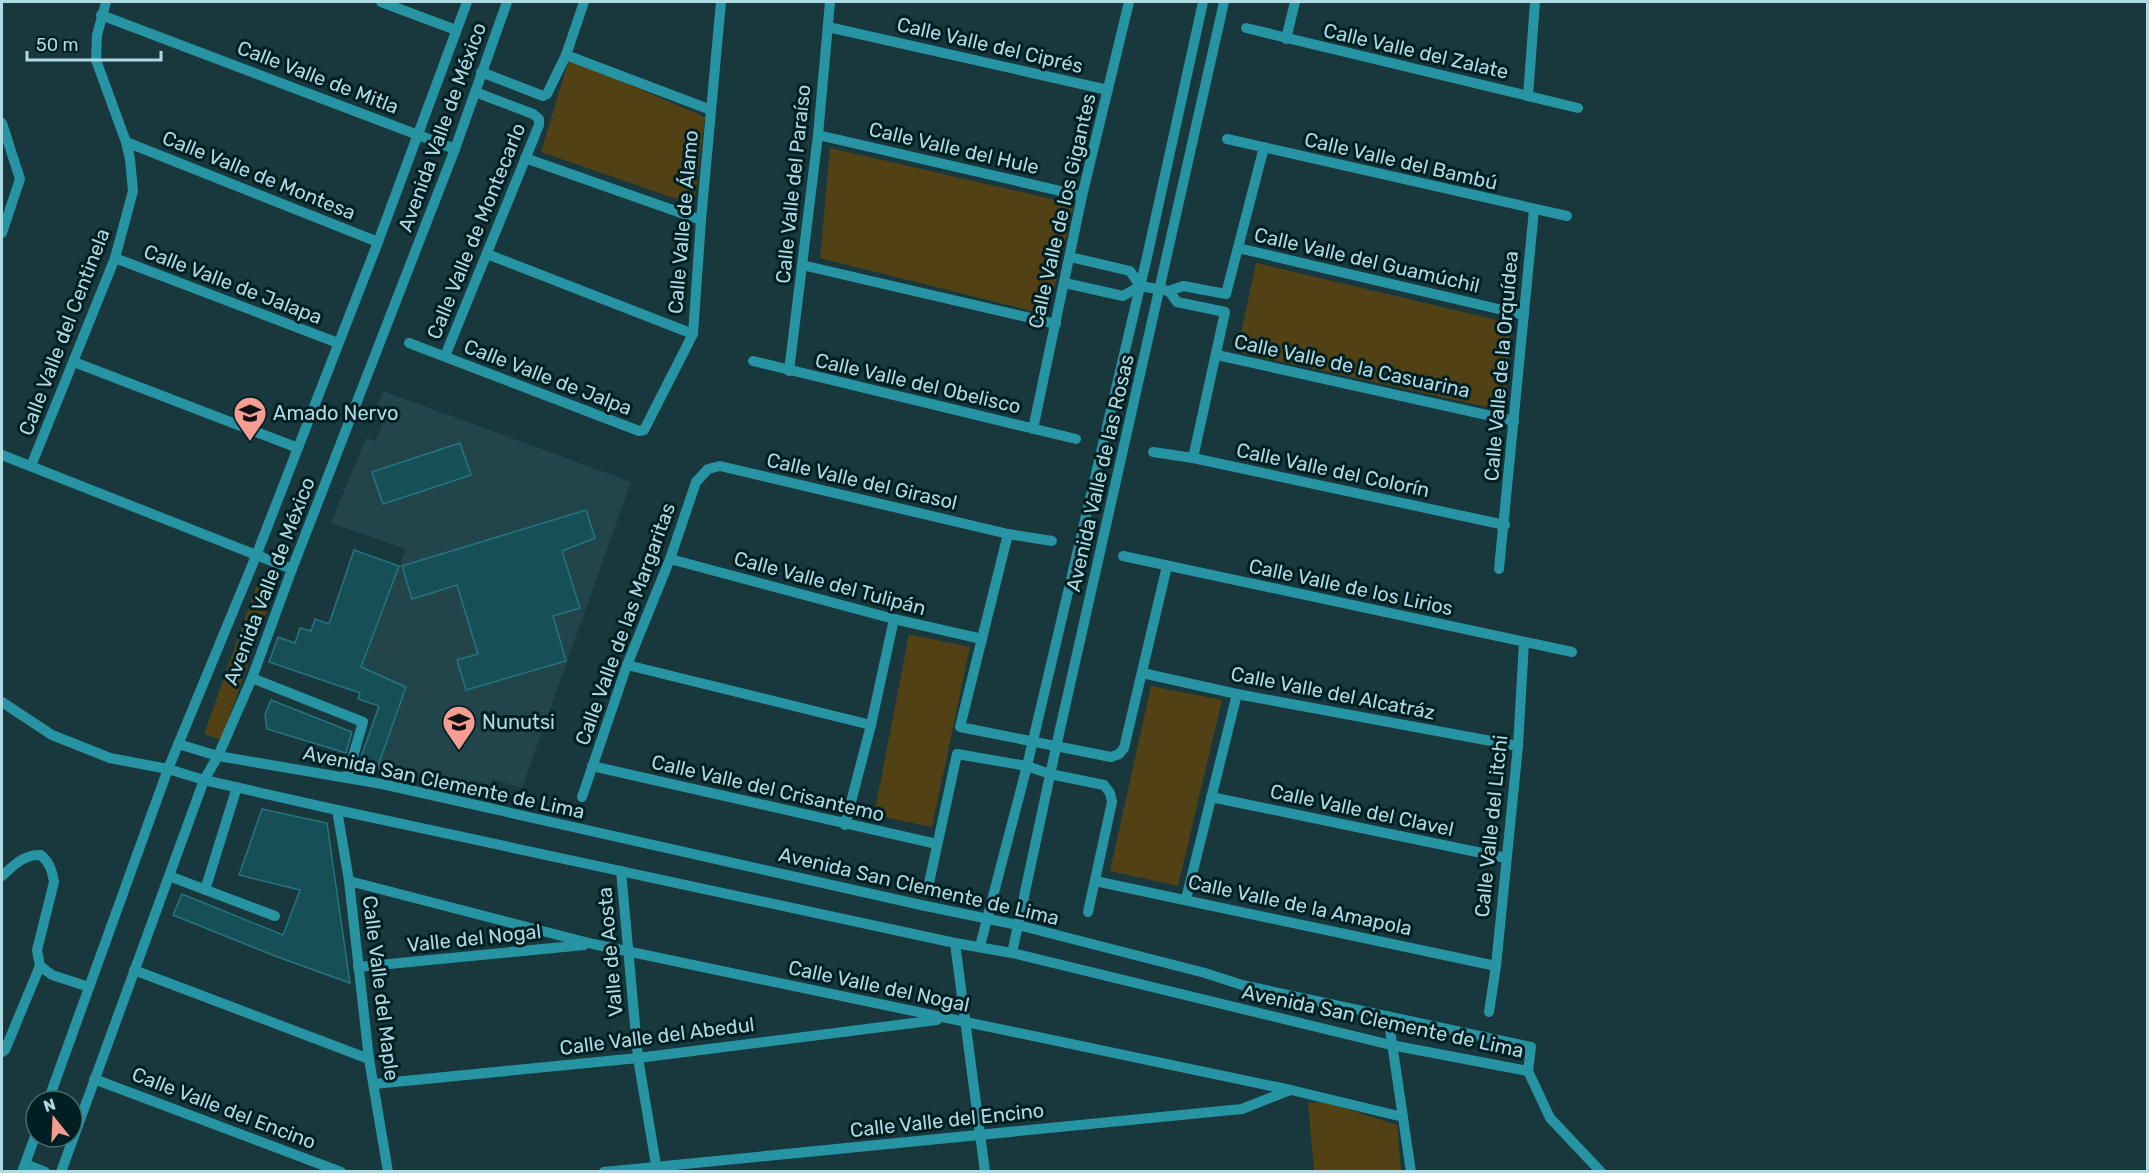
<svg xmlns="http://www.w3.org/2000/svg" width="2149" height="1173" font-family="Rubik,sans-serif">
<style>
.built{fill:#21454b}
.green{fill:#514114}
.building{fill:#174f57;stroke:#257580;stroke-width:1.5}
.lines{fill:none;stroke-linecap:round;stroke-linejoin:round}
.minor{stroke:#2694a3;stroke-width:10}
.labels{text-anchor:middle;stroke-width:6;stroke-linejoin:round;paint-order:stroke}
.street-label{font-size:20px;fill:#aedbe3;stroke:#001f23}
.poi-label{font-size:20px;fill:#aedbe3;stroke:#001f23;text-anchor:start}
</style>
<rect width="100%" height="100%" fill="#18383d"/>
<polygon class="built" points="383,391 631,482 522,788 493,779 487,795 479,792 477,781 458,788 377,769 406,688 361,667 406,549 331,523 366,438 376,441 383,421 373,417"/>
<g class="green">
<polygon points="569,59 705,117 694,205 541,152"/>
<polygon points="830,148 1074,204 1048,315 820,258"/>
<polygon points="1256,263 1510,323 1505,411 1237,352"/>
<polygon points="260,576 277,582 221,740 204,734"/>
<polygon points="909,634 970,647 932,827 874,815"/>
<polygon points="1151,686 1222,700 1178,886 1110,871"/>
<polygon points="1325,1102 1397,1125 1401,1171 1314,1171 1308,1103"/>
</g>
<g class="building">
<polygon points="460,443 471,475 383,504 372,472"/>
<polygon points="586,510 595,538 562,551 580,608 553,616 566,661 466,690 457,660 478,654 457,585 412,599 402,566"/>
<polygon points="354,550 399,566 361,667 406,687 377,769 359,763 379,706 358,699 360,693 269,662 278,637 295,643 300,628 311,631 315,619 329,624"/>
<polygon points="271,700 352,732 346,753 267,729 265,714"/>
<polygon points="262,809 327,823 350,983 275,956 173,915 182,894 283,935 300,890 239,875"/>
</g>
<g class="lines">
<g class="minor">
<polyline points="381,2 456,30"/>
<polyline points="101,15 455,149"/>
<polyline points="828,27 1108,90"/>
<polyline points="1246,28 1578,108"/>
<polyline points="1286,39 1295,2"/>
<polyline points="566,55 711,110"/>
<polyline points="481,72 543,96 547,94 566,55 584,2"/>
<polyline points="1528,96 1535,2"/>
<polyline points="2,123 20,179 2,233"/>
<polyline points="818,135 1082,196"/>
<polyline points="1227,139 1567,216"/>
<polyline points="126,142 378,242"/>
<polyline points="525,158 701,220"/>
<polyline points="1238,248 1524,315"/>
<polyline points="487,254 693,334"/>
<polyline points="1070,257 1130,271 1140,286"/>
<polyline points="115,258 338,343"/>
<polyline points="802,265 1056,324"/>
<polyline points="1065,283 1123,296 1140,286"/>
<polyline points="1140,286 1169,291 1183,286 1226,294 1264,147"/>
<polyline points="1169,291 1177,302 1225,312 1193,458"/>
<polyline points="409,343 639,431 644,430 693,334 701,220 721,2"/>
<polyline points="1217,355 1514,421"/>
<polyline points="445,356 539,125 539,119 533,114 475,92"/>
<polyline points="753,361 1076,439"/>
<polyline points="74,362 298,448"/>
<polyline points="789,371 818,135 830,2"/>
<polyline points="1033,429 1082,196 1129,2"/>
<polyline points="1153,452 1193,458 1505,525"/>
<polyline points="2,455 292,569"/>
<polyline points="31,466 115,258 133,191 130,159 126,142 96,60 97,35 106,2"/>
<polyline points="1008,534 960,727 1111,757 1119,754 1124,748 1167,566"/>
<polyline points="1123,556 1572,652"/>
<polyline points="670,559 894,619 982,639"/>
<polyline points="1499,569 1534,210"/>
<polyline points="627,665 871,725"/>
<polyline points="1142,673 1237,694 1518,746"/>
<polyline points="252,678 363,722 347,777"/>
<polyline points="2,702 52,735 110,758 168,769 204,780 337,810 955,943 1012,953 1391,1045 1528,1071 1531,1047 1242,985 1205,973 1018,925 921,905 382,784 218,756 178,744"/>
<polyline points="592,766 937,844"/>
<polyline points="582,797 627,665 670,559 696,482 708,469 720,466 1008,534 1052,541"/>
<polyline points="1211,797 1506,858"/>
<polyline points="337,810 349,881 369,1059 388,1172"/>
<polyline points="845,825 871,725 894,619"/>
<polyline points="621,871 638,1058 657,1171"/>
<path d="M 2,876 C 14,865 24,854 41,855 C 50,863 52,871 54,882 L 37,950 L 40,966 L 5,1050 L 2,1052"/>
<polyline points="169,876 275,916"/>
<polyline points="349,881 593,944 1291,1090 1403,1117"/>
<polyline points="1095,881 1496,966"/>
<polyline points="929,883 957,754 1027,766 1050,774 1104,785 1110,793 1112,802 1088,912"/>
<polyline points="205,890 237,787"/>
<polyline points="1186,899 1237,694"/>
<polyline points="955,943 985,1172"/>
<polyline points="980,946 1027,766 1147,257 1203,2"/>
<polyline points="1012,953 1056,747 1224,2"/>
<polyline points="40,966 52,975 89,987"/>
<polyline points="358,967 584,945"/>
<polyline points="134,970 369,1059"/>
<polyline points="1489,1012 1496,966 1518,746 1524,642"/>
<polyline points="1388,1016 1411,1172"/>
<polyline points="1528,1071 1550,1118 1601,1172"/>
<polyline points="94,1079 341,1172"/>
<polyline points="374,1084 638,1058 937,1020"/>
<polyline points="48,1101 168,769 256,556 378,242 467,2"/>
<polyline points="25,1164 45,1172"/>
<polyline points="22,1172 36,1134"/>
<polyline points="61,1172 204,780 218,756 252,678 292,569 455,149 507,2"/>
<polyline points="604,1172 1242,1109 1290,1090"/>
</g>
</g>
<defs>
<symbol id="school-pin" viewBox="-11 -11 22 30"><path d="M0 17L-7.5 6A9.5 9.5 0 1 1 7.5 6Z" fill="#f59d90" stroke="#001f23"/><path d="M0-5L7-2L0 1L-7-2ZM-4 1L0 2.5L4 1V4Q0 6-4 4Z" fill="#111"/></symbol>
</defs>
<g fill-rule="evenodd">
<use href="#school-pin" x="231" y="394" width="38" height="52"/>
<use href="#school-pin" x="440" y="703" width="38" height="52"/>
</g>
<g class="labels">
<g class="street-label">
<text transform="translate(990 45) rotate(13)" y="7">Calle Valle del Ciprés</text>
<text transform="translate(1416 51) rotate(13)" y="7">Calle Valle del Zalate</text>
<text transform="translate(318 77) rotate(21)" y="7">Calle Valle de Mitla</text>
<text transform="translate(442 127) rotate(-70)" y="7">Avenida Valle de México</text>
<text transform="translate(954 148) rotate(13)" y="7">Calle Valle del Hule</text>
<text transform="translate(1401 161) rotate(13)" y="7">Calle Valle del Bambú</text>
<text transform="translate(259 175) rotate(22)" y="7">Calle Valle de Montesa</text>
<text transform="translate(793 184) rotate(-84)" y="7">Calle Valle del Paraíso</text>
<text transform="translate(1062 211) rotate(-77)" y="7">Calle Valle de los Gigantes</text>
<text transform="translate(683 222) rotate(-85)" y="7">Calle Valle de Álamo</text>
<text transform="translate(476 231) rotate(-68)" y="7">Calle Valle de Montecarlo</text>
<text transform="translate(1367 260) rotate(13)" y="7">Calle Valle del Guamúchil</text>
<text transform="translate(233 284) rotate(21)" y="7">Calle Valle de Jalapa</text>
<text transform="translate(64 332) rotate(-69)" y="7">Calle Valle del Centinela</text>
<text transform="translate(1352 366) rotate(12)" y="7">Calle Valle de la Casuarina</text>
<text transform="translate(1501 366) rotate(-85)" y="7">Calle Valle de la Orquídea</text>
<text transform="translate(548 377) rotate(21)" y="7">Calle Valle de Jalpa</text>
<text transform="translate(918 383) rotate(13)" y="7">Calle Valle del Obelisco</text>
<text transform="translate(1333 470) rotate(12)" y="7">Calle Valle del Colorín</text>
<text transform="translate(1100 473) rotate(-77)" y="7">Avenida Valle de las Rosas</text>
<text transform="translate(862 481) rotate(13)" y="7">Calle Valle del Girasol</text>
<text transform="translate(269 581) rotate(-69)" y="7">Avenida Valle de México</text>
<text transform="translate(830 583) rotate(15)" y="7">Calle Valle del Tulipán</text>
<text transform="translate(1351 587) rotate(12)" y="7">Calle Valle de los Lirios</text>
<text transform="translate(625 624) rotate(-70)" y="7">Calle Valle de las Margaritas</text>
<text transform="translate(1333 693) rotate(11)" y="7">Calle Valle del Alcatráz</text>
<text transform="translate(444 782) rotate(12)" y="7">Avenida San Clemente de Lima</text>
<text transform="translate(768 788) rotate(13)" y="7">Calle Valle del Crisantemo</text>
<text transform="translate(1362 810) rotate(12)" y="7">Calle Valle del Clavel</text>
<text transform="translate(1491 826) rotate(-84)" y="7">Calle Valle del Litchi</text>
<text transform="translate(919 886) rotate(13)" y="7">Avenida San Clemente de Lima</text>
<text transform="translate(1300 905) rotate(12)" y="7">Calle Valle de la Amapola</text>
<text transform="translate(474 938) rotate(-6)" y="7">Valle del Nogal</text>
<text transform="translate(610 952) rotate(-95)" y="7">Valle de Aosta</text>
<text transform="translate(879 986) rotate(12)" y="7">Calle Valle del Nogal</text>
<text transform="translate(381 988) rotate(83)" y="7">Calle Valle del Maple</text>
<text transform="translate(1383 1021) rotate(12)" y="7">Avenida San Clemente de Lima</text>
<text transform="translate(657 1036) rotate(-7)" y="7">Calle Valle del Abedul</text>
<text transform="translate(224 1108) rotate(21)" y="7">Calle Valle del Encino</text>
<text transform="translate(947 1120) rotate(-6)" y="7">Calle Valle del Encino</text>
</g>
<g class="poi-label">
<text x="273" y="420">Amado Nervo</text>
<text x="482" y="729">Nunutsi</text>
</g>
</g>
<rect width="2149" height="1173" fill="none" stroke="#aedbe3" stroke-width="6"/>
<g transform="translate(54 1119) rotate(342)"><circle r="28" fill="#001f23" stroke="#466a70" stroke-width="1.5"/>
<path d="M0-4.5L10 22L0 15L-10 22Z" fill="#f59d90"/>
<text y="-9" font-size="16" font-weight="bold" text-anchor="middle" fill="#aedbe3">N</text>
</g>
<path d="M27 51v9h134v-9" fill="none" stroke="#aedbe3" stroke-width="3"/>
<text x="36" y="51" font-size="18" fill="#aedbe3" stroke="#001f23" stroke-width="4.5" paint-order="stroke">50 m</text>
</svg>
